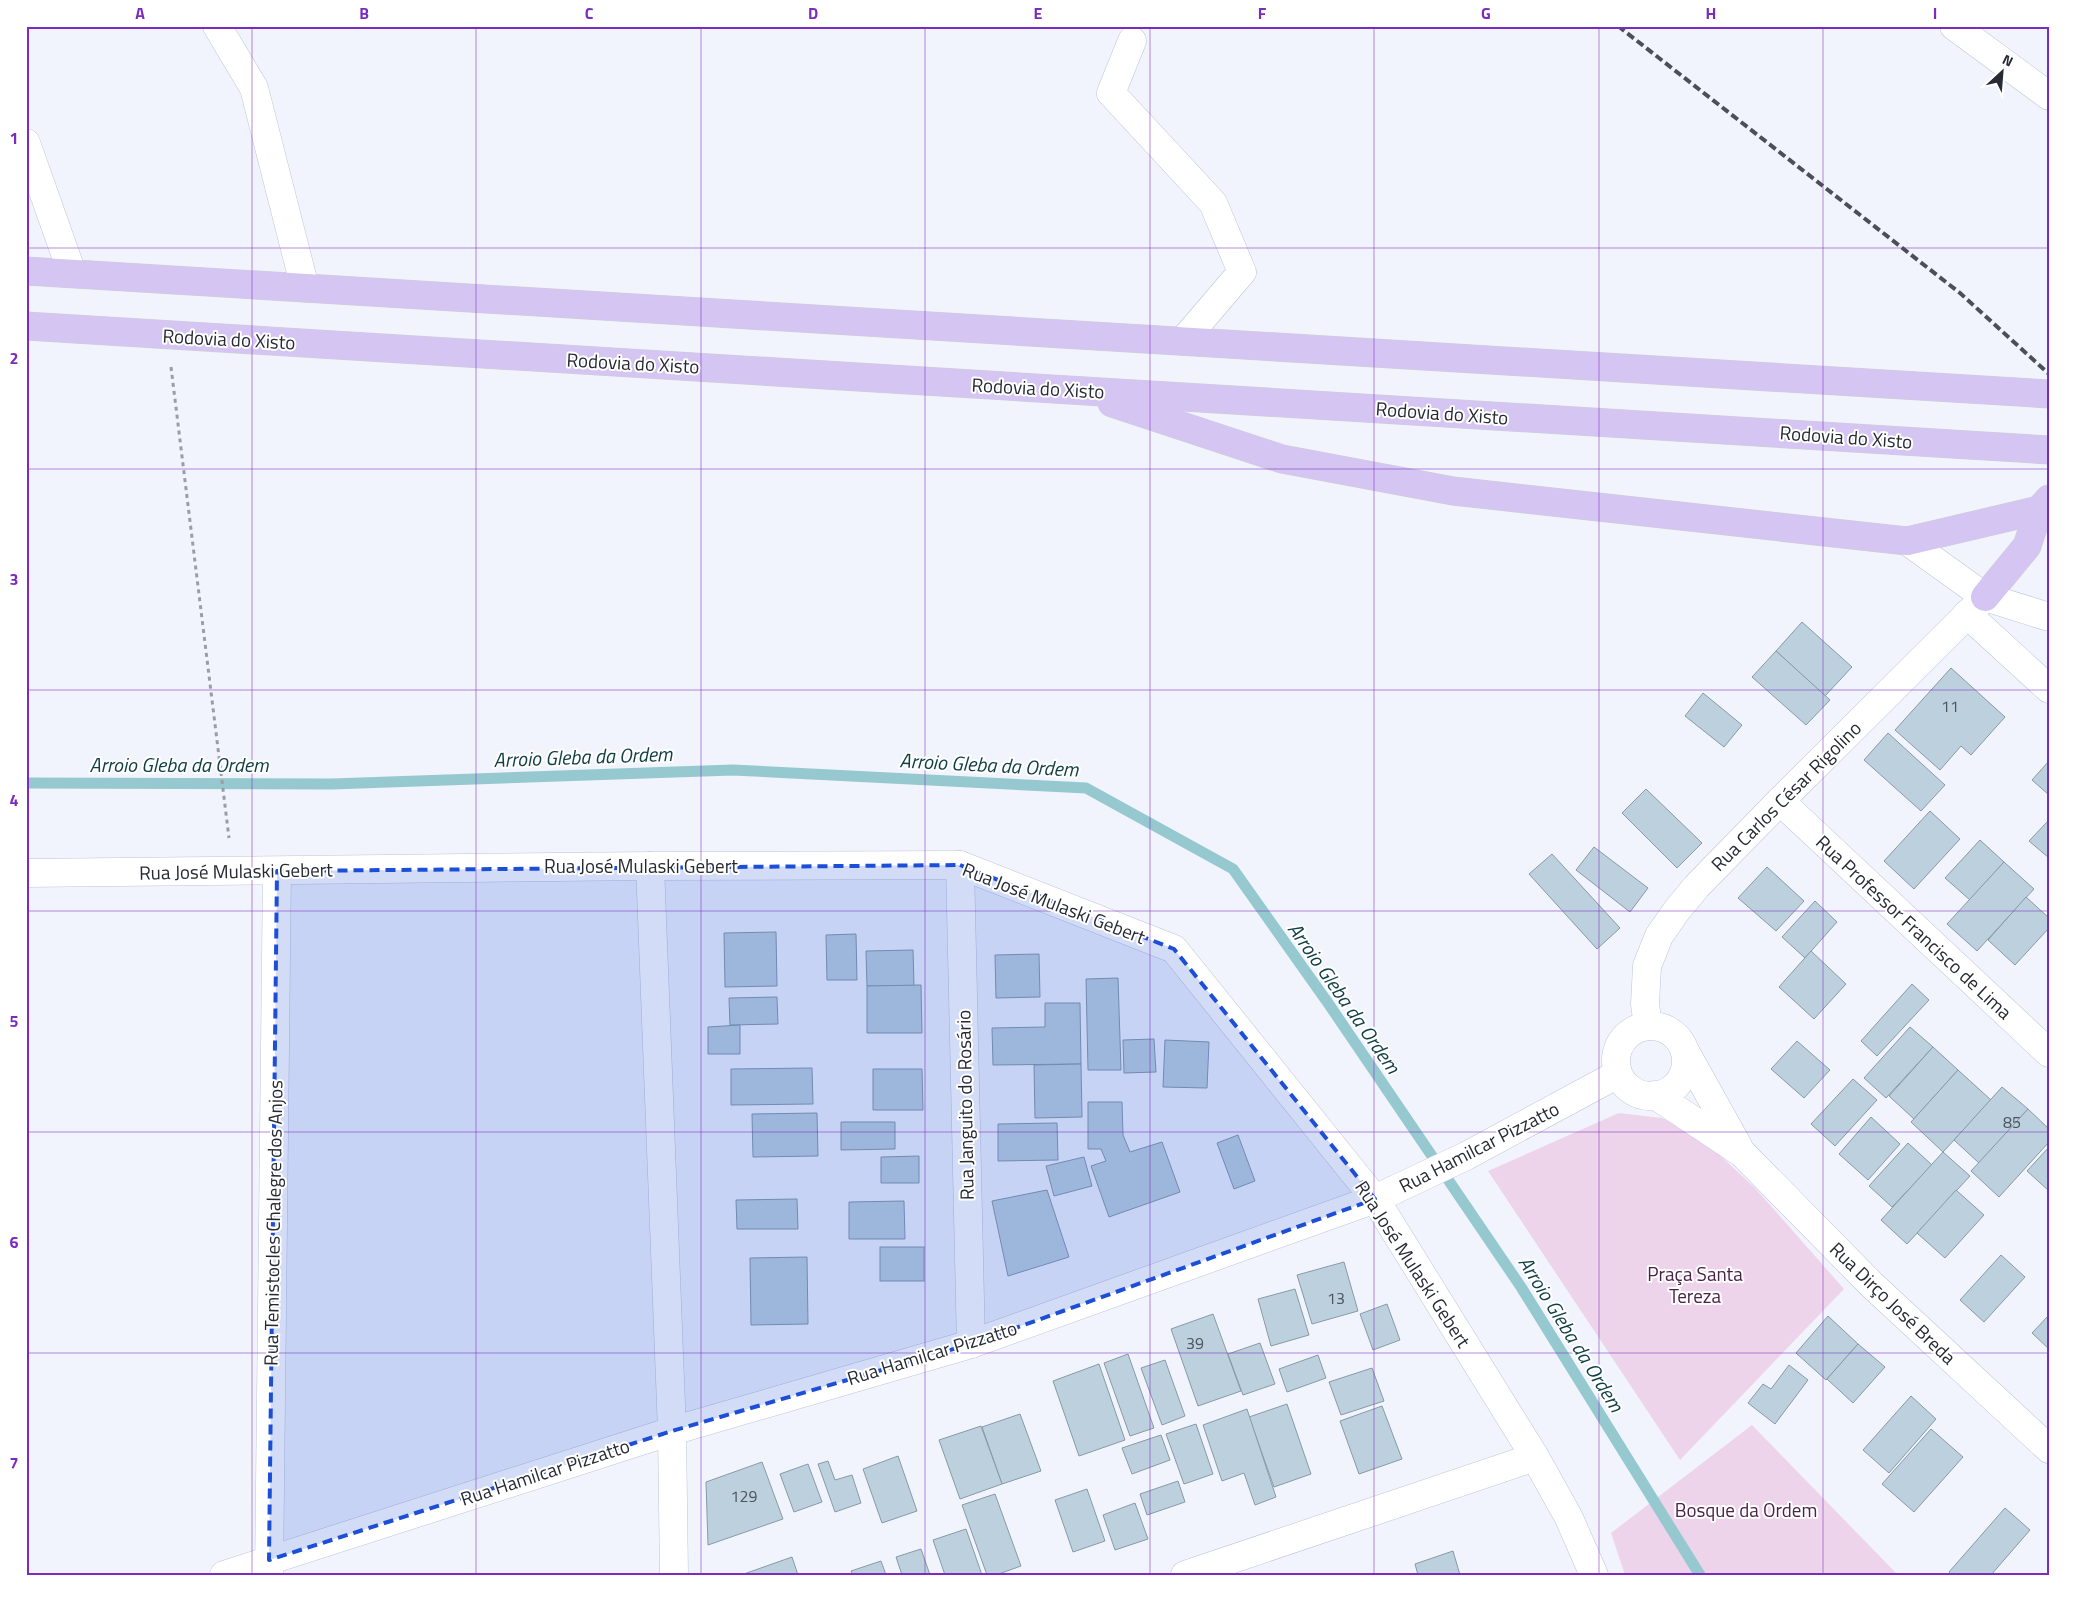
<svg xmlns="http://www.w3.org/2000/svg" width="2075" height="1601" font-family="'Titillium Web',sans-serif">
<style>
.green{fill:#eed4eb}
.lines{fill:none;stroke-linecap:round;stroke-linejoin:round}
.stream{stroke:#96c8cf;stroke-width:11}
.building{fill:#bcd0de;stroke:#879aa8}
.minor-casing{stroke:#bdc5d9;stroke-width:29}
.highway-casing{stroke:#cfd0d2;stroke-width:29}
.path{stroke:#9a9da5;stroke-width:3;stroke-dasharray:4 4;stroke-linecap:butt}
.minor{stroke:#fff;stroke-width:28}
.highway{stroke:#d4c5f3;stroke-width:28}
.rail{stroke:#4c4f57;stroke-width:4;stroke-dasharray:8 4;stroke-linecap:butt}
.marked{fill:#1d4ed8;fill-opacity:0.2;stroke:#1d4ed8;stroke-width:4;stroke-dasharray:10 6;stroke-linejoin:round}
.grid{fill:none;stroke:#7b2cbf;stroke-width:1;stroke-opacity:0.55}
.labels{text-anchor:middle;stroke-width:4;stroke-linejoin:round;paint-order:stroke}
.number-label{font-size:16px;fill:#4c545d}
.street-label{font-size:19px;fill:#272a32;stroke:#fff}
.park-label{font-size:19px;fill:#4a2147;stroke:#fff}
.water-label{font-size:20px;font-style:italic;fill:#0f3e44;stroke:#fff}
.neatline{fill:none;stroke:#7b2cbf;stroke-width:2}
.grid-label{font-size:16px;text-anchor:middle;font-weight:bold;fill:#7b2cbf}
</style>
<rect width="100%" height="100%" fill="#f1f4fc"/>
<g class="green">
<polygon points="1619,1113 1662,1118 1707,1143 1755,1188 1844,1289 1680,1460 1488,1171"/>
<polygon points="1752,1425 1898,1575 1625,1575 1611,1533"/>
</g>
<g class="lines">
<polyline class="stream" points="26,783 332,784 733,770 1086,788 1233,869 1328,1003 1521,1287 1700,1575"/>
</g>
<g class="building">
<polygon points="1802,622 1852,667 1825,696 1776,651"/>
<polygon points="1776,651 1830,700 1806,725 1752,677"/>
<polygon points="1951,668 2005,717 1971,755 1961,746 1940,770 1895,730"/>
<polygon points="1703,693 1742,725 1724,747 1685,716"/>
<polygon points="1888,733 1945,785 1921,811 1864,760"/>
<polygon points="2049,761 2049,795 2032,780"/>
<polygon points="1646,789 1702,843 1677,868 1622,813"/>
<polygon points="1930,811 1960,839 1914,889 1884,861"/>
<polygon points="2049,820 2049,858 2029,841"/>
<polygon points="1980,840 2004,862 1970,900 1945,878"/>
<polygon points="1594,847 1648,888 1630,912 1576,870"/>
<polygon points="1552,854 1620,928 1597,949 1529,874"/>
<polygon points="2004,862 2034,889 1977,951 1947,924"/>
<polygon points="1767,867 1804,901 1776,931 1738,898"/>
<polygon points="2026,897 2049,918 2049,928 2015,965 1988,940"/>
<polygon points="1815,901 1837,922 1805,958 1782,937"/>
<polygon points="776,932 777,986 725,987 724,933"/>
<polygon points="856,934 857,980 827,980 826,935"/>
<polygon points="913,950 914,986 867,986 866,951"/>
<polygon points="1811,951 1846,984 1814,1019 1779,987"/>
<polygon points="1039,954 1040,997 996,998 995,955"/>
<polygon points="1118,978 1121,1070 1088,1070 1086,979"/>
<polygon points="1912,984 1929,1000 1877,1056 1861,1041"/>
<polygon points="921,985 922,1033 867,1033 867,986"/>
<polygon points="777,997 778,1024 730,1025 729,998"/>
<polygon points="1045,1003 1080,1003 1081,1064 993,1065 992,1028 1045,1027"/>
<polygon points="740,1025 740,1054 708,1054 708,1027"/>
<polygon points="1910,1027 1933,1047 1886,1098 1864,1078"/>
<polygon points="1154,1039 1156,1072 1124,1073 1123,1040"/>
<polygon points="1165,1040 1209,1042 1207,1088 1163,1087"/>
<polygon points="1797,1041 1830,1070 1804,1098 1771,1069"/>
<polygon points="1933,1047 1958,1070 1914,1119 1889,1096"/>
<polygon points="1081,1064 1082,1117 1035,1118 1034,1065"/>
<polygon points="812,1068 813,1104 731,1105 731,1069"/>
<polygon points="873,1069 922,1069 923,1110 873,1110"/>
<polygon points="1958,1070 1991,1100 1943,1152 1911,1122"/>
<polygon points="1853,1079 1877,1100 1835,1146 1811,1124"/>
<polygon points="2002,1087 2028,1109 1979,1163 1954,1140"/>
<polygon points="1088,1102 1122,1102 1123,1135 1130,1152 1162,1142 1180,1192 1109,1217 1091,1166 1106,1161 1101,1149 1088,1149"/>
<polygon points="2028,1109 2049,1129 2049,1142 1999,1197 1971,1171"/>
<polygon points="817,1113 818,1156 753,1157 752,1114"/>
<polygon points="1871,1117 1900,1144 1868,1180 1839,1154"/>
<polygon points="841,1122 895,1122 895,1149 841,1150"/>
<polygon points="1057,1123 1058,1160 998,1161 998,1124"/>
<polygon points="1238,1135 1255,1181 1234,1189 1217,1143"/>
<polygon points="1908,1143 1932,1165 1892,1207 1869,1186"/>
<polygon points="2049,1147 2049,1191 2027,1171"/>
<polygon points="1943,1152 1970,1176 1907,1244 1881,1220"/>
<polygon points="919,1156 919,1183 881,1183 881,1157"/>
<polygon points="1084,1157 1092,1186 1054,1196 1046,1166"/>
<polygon points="1047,1190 1069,1257 1008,1276 992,1201"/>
<polygon points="1956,1190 1984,1215 1945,1258 1917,1233"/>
<polygon points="797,1199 798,1229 737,1229 736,1200"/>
<polygon points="904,1201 905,1239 849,1239 849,1202"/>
<rect x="880" y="1247" width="44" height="34"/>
<polygon points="2001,1255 2025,1277 1984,1322 1960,1300"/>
<polygon points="807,1257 808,1324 751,1325 750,1258"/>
<polygon points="1344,1262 1358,1311 1312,1324 1297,1275"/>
<polygon points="1295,1289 1309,1335 1271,1346 1258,1299"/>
<polygon points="1387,1304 1400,1340 1373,1350 1360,1314"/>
<polygon points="1213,1314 1241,1391 1198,1406 1171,1329"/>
<polygon points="2049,1315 2049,1349 2032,1333"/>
<polygon points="1828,1316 1858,1344 1826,1380 1796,1353"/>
<polygon points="1260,1343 1275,1384 1243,1395 1228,1354"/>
<polygon points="1858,1344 1885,1367 1853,1403 1827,1379"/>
<polygon points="1128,1354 1154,1428 1130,1436 1104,1363"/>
<polygon points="1318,1355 1326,1378 1287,1392 1279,1369"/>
<polygon points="1165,1360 1185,1416 1162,1425 1141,1368"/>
<polygon points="1099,1364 1125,1440 1079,1456 1053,1381"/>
<polygon points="1789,1365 1808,1380 1775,1424 1748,1403 1763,1384 1771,1389"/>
<polygon points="1372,1368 1384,1401 1341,1415 1329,1382"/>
<polygon points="1911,1396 1936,1419 1889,1473 1863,1450"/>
<polygon points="1287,1404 1311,1474 1274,1487 1249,1417"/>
<polygon points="1382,1406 1402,1459 1359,1474 1340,1421"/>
<polygon points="1247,1409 1276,1497 1255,1505 1244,1473 1222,1481 1203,1425"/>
<polygon points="1020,1414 1041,1471 1002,1484 982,1427"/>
<polygon points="1196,1424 1213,1474 1184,1484 1166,1434"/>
<polygon points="981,1426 1002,1484 960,1499 939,1440"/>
<polygon points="1931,1429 1963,1457 1914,1512 1882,1484"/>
<polygon points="1161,1435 1170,1460 1132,1474 1122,1448"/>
<polygon points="898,1456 917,1511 882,1523 863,1469"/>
<polygon points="828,1461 835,1480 852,1475 861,1503 835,1512 818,1464"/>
<polygon points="762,1462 783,1519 708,1545 706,1482"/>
<polygon points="808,1464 822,1502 794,1512 780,1474"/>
<polygon points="1178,1481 1185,1502 1147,1515 1140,1494"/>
<polygon points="1087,1489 1105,1541 1073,1552 1055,1500"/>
<polygon points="995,1494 1021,1566 996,1575 987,1575 962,1505"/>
<polygon points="1135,1503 1148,1539 1115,1550 1103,1515"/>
<polygon points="2005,1508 2030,1530 1991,1575 1952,1575 1949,1572"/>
<polygon points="966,1529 982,1575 945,1575 933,1540"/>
<polygon points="921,1549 930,1575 902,1575 896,1557"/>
<polygon points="1453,1551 1460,1575 1418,1575 1415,1564"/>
<polygon points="792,1557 798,1575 741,1575"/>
<polygon points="881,1561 886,1575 853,1575 851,1571"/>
</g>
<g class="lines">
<defs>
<g id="minor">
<polyline points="217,26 254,88 305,288"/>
<polyline points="1954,26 2049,96"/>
<polyline points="1132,41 1111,93 1213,203 1242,272 1183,341"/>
<polyline points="26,143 72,273"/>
<polyline points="1907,541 1985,597 2049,617"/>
<polyline points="1967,614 2049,689"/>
<polyline points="1780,801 2049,1053"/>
<polyline points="960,865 971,1344"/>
<polyline points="650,866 672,1431 674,1575"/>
<polyline points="26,873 650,866 960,865 1174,949 1375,1199 1535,1457 1569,1518 1594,1575"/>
<polyline points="1648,1026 1645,1004 1647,966 1659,936 1677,910 1697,886 1780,801 1985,597"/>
<circle cx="1651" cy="1061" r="35"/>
<polyline points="1685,1051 1738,1146"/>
<polyline points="1655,1095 1742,1153 1872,1285 2049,1449"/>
<polyline points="224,1575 672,1431 971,1344 1375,1199 1466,1156 1618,1074"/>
<polyline points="269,1575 277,871"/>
<polyline points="1185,1575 1535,1457"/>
</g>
<g id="highway">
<polyline points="26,271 2049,394"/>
<polyline points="26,326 2049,450"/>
<polyline points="1112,403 1282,459 1453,491 1907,541 2039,510 2049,499"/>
<polyline points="1985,597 2027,546 2039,510"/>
</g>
</defs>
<use href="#minor" class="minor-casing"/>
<use href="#highway" class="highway-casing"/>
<polyline class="path" points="171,367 229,838"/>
<use href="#minor" class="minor"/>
<use href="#highway" class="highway"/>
<polyline class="rail" points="1618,26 1960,293 2049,374"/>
</g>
<path class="marked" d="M 960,865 L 1174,949 L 1375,1199 L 971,1344 L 672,1431 L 269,1560 L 277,871 Z"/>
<path class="grid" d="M 252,26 L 252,1575M 476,26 L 476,1575M 701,26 L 701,1575M 925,26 L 925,1575M 1150,26 L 1150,1575M 1374,26 L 1374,1575M 1599,26 L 1599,1575M 1823,26 L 1823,1575M 26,248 L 2049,248M 26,469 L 2049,469M 26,690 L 2049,690M 26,911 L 2049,911M 26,1132 L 2049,1132M 26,1353 L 2049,1353"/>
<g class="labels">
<g class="number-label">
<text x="1950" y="712">11</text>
<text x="2012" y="1128">85</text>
<text x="1336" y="1304">13</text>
<text x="1195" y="1349">39</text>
<text x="744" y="1502">129</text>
</g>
<g class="street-label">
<text transform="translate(229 339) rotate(3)" y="7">Rodovia do Xisto</text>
<text transform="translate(633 363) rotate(3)" y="7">Rodovia do Xisto</text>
<text transform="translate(1038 388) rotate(3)" y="7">Rodovia do Xisto</text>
<text transform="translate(1442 413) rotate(4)" y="7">Rodovia do Xisto</text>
<text transform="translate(1846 437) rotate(4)" y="7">Rodovia do Xisto</text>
<text transform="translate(1786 796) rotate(-45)" y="7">Rua Carlos César Rigolino</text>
<text x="641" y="873">Rua José Mulaski Gebert</text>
<text transform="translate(236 871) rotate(-1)" y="7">Rua José Mulaski Gebert</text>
<text transform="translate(1054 903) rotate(21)" y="7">Rua José Mulaski Gebert</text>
<text transform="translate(1914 927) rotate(43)" y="7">Rua Professor Francisco de Lima</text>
<text transform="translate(965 1105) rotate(-91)" y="7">Rua Janguito do Rosário</text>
<text transform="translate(1479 1147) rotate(-27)" y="7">Rua Hamilcar Pizzatto</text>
<text transform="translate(273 1223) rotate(-89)" y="7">Rua Temistocles Chalegre dos Anjos</text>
<text transform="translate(1413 1264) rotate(57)" y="7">Rua José Mulaski Gebert</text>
<text transform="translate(1893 1303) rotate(44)" y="7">Rua Dirço José Breda</text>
<text transform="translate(932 1353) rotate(-17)" y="7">Rua Hamilcar Pizzatto</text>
<text transform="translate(545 1472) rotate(-18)" y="7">Rua Hamilcar Pizzatto</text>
</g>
<g class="park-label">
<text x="1695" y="1281">Praça Santa<tspan x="1695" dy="22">Tereza</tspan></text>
<text x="1746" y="1517">Bosque da Ordem</text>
</g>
<g class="water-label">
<text transform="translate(583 757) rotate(-2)" y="7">Arroio Gleba da Ordem</text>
<text x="179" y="772">Arroio Gleba da Ordem</text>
<text transform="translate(989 765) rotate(3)" y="7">Arroio Gleba da Ordem</text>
<text transform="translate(1344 998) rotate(55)" y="7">Arroio Gleba da Ordem</text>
<text transform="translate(1571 1334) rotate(58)" y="7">Arroio Gleba da Ordem</text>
</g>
</g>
<rect width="2075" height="1601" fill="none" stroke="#ffffff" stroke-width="55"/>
<g transform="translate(2002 72) rotate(26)" stroke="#ffffff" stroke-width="4" paint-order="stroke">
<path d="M0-4L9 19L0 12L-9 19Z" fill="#272a32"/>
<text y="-8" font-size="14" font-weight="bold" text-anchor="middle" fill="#272a32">N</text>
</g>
<rect x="28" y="28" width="2020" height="1546" class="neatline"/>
<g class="grid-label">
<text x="140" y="19">A</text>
<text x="364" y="19">B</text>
<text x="589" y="19">C</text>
<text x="813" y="19">D</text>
<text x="1038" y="19">E</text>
<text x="1262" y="19">F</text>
<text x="1486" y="19">G</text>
<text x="1711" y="19">H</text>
<text x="1935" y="19">I</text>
<text x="14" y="144">1</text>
<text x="14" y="364">2</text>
<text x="14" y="585">3</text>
<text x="14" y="806">4</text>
<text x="14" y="1027">5</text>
<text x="14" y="1248">6</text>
<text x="14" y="1469">7</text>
</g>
</svg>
